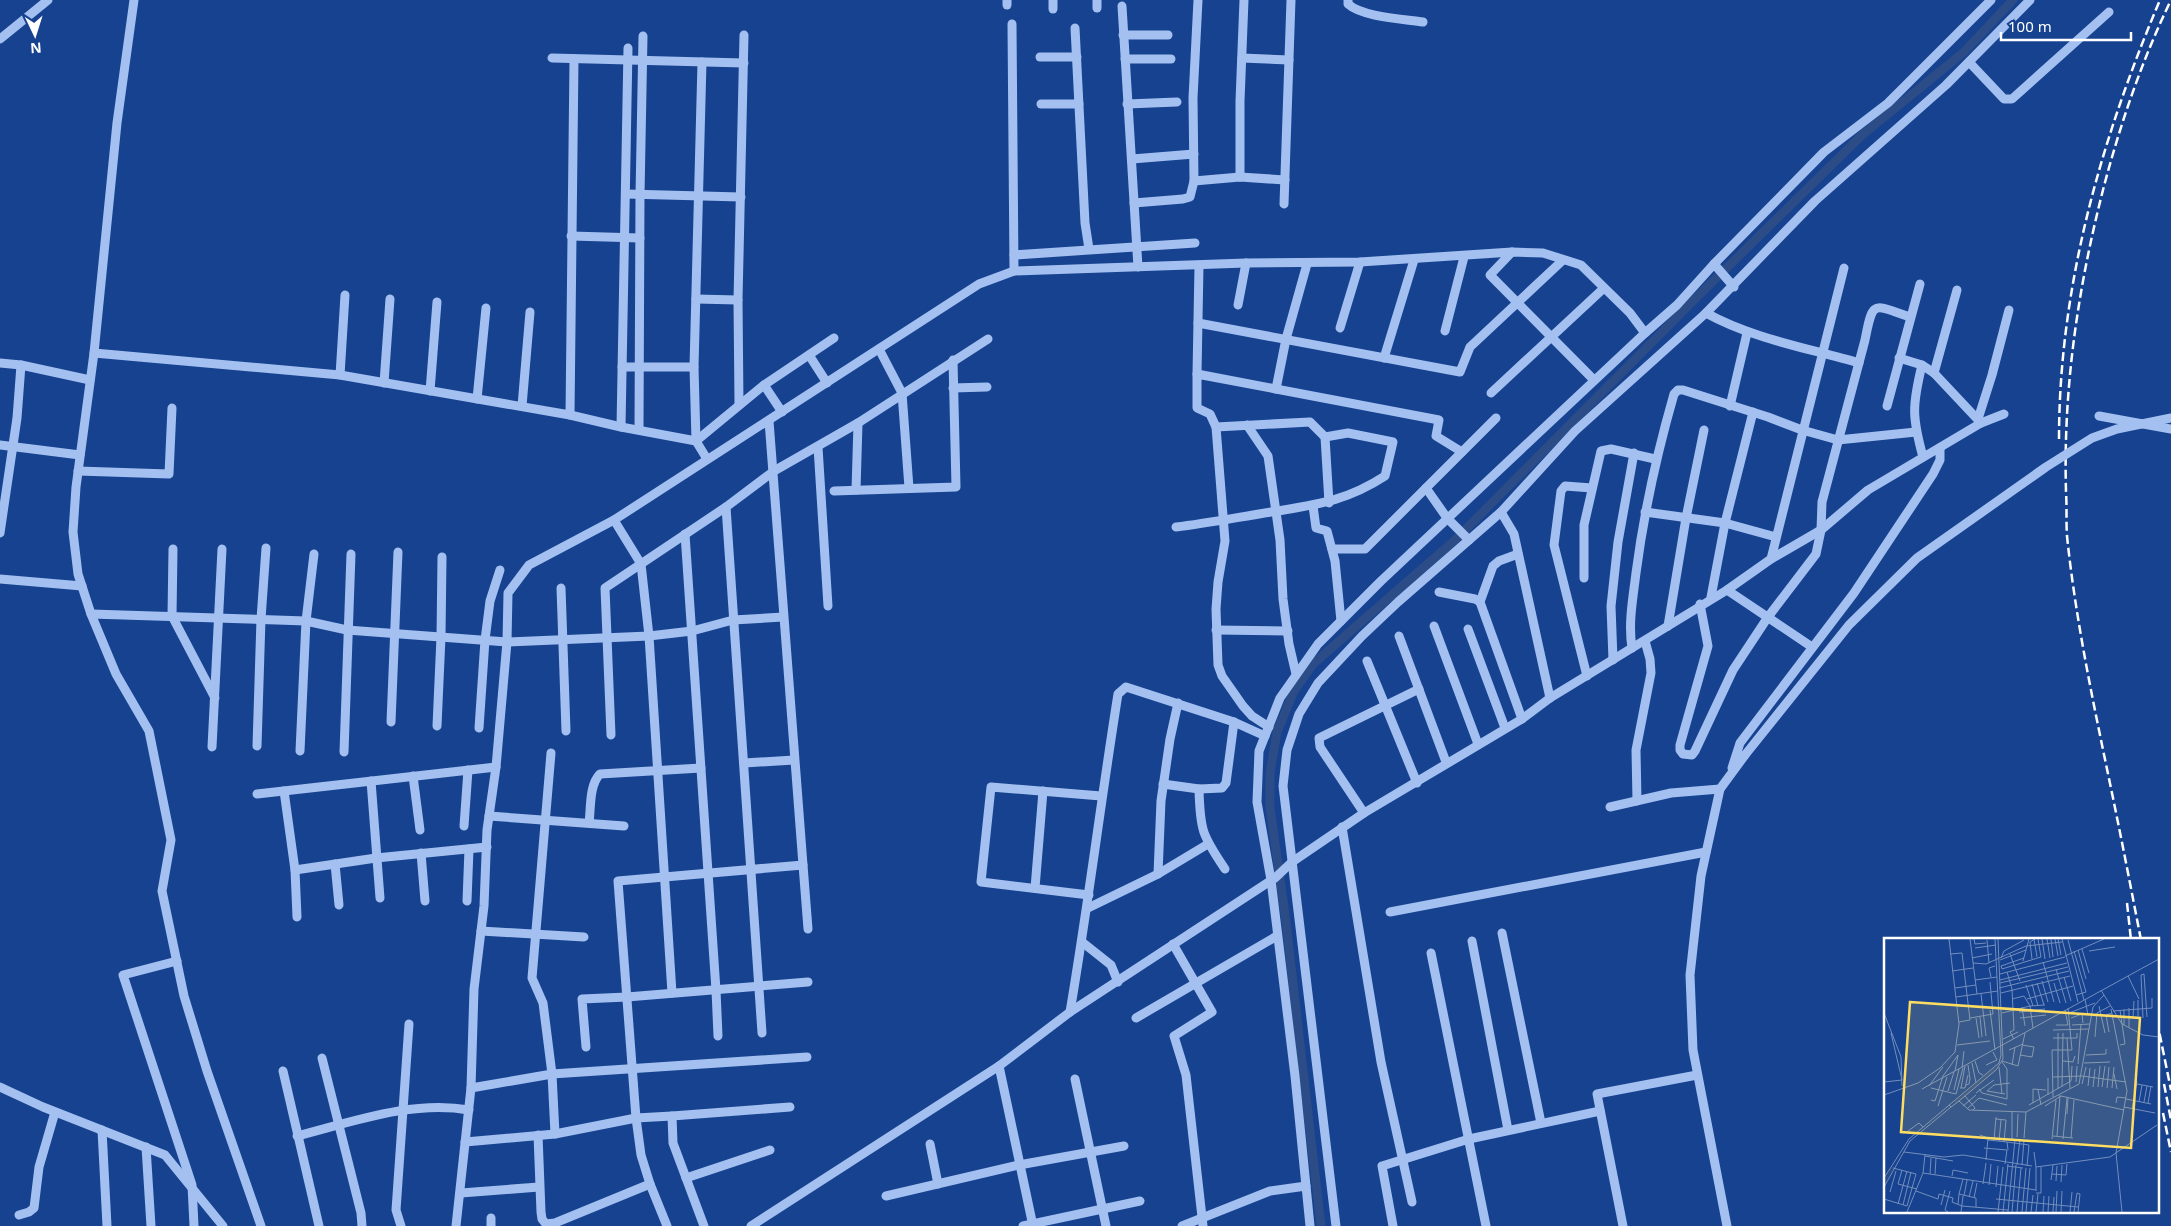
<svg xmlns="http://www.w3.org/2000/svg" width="2171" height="1226" font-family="'Noto Sans',sans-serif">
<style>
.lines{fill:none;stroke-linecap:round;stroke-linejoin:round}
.canal{stroke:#2b4c86;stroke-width:9}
.minor{stroke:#a3c0f0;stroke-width:9}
.rail{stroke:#fff;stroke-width:2.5;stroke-dasharray:9 4;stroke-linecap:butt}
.minor-bridge{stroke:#a3c0f0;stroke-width:9}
.inset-river{fill:none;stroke:#2b4c86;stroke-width:2.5}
.inset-road{fill:none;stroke:#738ebc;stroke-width:1}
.view{fill:#ffdd62;fill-opacity:0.15;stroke:#ffdd62;stroke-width:2.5}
.inset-edge{fill:none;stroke:#fff;stroke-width:2.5}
</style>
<rect width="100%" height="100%" fill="#164290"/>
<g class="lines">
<polyline class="canal" points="1321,1226 1286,922 1270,807 1270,774 1277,732 1294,691 1313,664 1454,541 1699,295 1861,136 1964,52 2013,0"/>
<g class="minor">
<polyline points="134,0 117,123 94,353 76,487 73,532 78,574 91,614 116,674 149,731 171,840 162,891 184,996 207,1071 261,1226"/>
<polyline points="1198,0 1193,98 1194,181 1240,177 1285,180"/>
<path d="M 1348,0 L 1348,4 C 1362,17 1404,19 1423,22"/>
<polyline points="1007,5 1007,0"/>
<polyline points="1122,6 1138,267"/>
<polyline points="1097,8 1097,0"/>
<polyline points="1053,9 1053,0"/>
<polyline points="1012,24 1014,271"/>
<polyline points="1075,28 1085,223 1089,249"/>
<polyline points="1123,35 1168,35"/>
<polyline points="0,39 48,0"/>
<polyline points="1040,57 1077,57"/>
<polyline points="552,58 744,63"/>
<polyline points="1242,58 1289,60"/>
<polyline points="1125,59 1171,59"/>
<polyline points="702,62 694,367 696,441 707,459"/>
<polyline points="1969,62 2004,99 2012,99 2109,12"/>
<polyline points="1041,104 1079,104"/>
<polyline points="1127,104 1177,102"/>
<polyline points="1132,159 1194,154"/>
<polyline points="1240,177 1240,101 1244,0"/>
<polyline points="626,194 741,197"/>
<polyline points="1134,203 1183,199 1190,197 1194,181"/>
<polyline points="1284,204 1291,0"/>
<polyline points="571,236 640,238"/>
<polyline points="1512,252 1490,275 1594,380"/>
<polyline points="1014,255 1195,243"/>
<polyline points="1714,264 1824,152 1888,103 1991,0"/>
<polyline points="696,299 738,300"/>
<polyline points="1238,305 1246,263"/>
<path d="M 1706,313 C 1753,339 1808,348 1859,363"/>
<polyline points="1198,323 1460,372 1470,347 1563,260"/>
<polyline points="1340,328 1360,262"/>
<polyline points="1445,331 1464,257"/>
<polyline points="879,349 902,393 909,488"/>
<polyline points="94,353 340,375 570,415 621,427 696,441 764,385 834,338"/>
<polyline points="809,355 827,383"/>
<polyline points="1384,358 1414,260"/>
<polyline points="1899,358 1922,365 1934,373 1981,423"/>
<polyline points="0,363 21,365 90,380"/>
<path d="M 1922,365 C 1912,406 1912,417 1923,457"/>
<polyline points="622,367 694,367"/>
<polyline points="1934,373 1957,290"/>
<polyline points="1197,374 1199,266"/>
<polyline points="340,375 345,295"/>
<polyline points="384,383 390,299"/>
<polyline points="764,385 782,412"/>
<polyline points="953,388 987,387"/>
<polyline points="1276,389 1286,339 1307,264"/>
<polyline points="430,391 437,302"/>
<polyline points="1491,393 1604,288"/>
<polyline points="477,399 486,308"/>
<polyline points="739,405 738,300 744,35"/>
<polyline points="522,406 530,312"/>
<polyline points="1730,406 1747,333"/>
<polyline points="1887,406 1920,284"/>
<polyline points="570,415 574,59"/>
<polyline points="2099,416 2171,429"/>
<polyline points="1978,419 1992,375 2009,310"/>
<polyline points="1247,425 1268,456 1280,540 1283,599 1289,644 1296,674"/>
<polyline points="621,427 628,48"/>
<polyline points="639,429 640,195 643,36"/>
<polyline points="1325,437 1329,503"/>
<polyline points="0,445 80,455"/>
<polyline points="818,447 828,606"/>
<polyline points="78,471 169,474 172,408"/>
<polyline points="1426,488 1447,518 1469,540"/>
<polyline points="856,490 858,423"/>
<polyline points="834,491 956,487 953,360"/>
<polyline points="1313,506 1316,528 1327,531 1335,561 1341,621"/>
<polyline points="726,507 762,1033"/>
<polyline points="1501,512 1514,534 1550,698"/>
<polyline points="1645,512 1725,523 1776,537"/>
<polyline points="614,520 641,564 649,636 672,993"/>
<path d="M 1176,527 C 1210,523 1244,516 1278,511 C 1320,504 1348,500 1385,476 L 1393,442 L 1348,433 L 1325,437 L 1310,422 L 1216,427"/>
<polyline points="0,533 17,418 21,365"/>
<polyline points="685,534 716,990 718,1036"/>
<polyline points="173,549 172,616 215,698"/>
<polyline points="1332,549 1365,549 1496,418"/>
<polyline points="1771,559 1844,268"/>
<polyline points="1584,578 1584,525 1601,451 1611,449 1655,459"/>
<polyline points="0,579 82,586"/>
<polyline points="561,588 566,731"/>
<polyline points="1727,590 1812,647"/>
<polyline points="1439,592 1475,599 1480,602 1522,719"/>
<polyline points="1711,597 1725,523 1753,412"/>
<polyline points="1480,602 1493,566 1499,561 1518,554"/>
<path d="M 1700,604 L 1708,646 L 1680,745 L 1680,750 L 1683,754 L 1692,755 L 1695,751 L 1733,670 L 1768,617 L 1816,554 L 1821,530 L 1822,502 L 1865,340 C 1873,298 1873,305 1910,317"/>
<polyline points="91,614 306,621 347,630 507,642 649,636 692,631 733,620 783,617"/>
<polyline points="1434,626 1478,744"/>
<polyline points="1668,626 1686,518 1704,430"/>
<polyline points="1468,629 1505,728"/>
<polyline points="1216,630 1288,631"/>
<polyline points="1399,636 1446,762"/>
<path d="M 1632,648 C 1628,623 1633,598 1636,573 C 1644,512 1657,453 1674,394 L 1678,390 L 1683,390 L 1768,417 L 1802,430 L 1838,440 L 1916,432"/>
<polyline points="1613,660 1611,606 1618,542 1634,453"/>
<polyline points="1367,661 1417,783"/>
<polyline points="1587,676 1554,545 1561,491 1565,486 1592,488"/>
<polyline points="391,722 398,552"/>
<polyline points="437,726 441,637 442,557"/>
<polyline points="1269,727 1252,716 1243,706 1222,676 1218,665 1216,609 1218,582 1225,541 1216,427 1210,414 1197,408 1197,374 1439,420 1436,436 1462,452"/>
<polyline points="479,728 485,640 490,601 500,570"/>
<polyline points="611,735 605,588 726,507 774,471 858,423 988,339"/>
<polyline points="257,746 261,619 266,548"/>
<polyline points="212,747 222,549"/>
<polyline points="300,751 306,621 314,554"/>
<polyline points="344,752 351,554"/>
<polyline points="551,753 532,978 543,1003 552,1074 555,1134"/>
<polyline points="744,763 794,760"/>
<polyline points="1732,768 1740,743 1854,593 1933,474 1940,460 1940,448"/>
<polyline points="413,776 420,830"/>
<polyline points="371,781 380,898"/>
<polyline points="1163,784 1199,789 1222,788 1226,783 1234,722"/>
<path d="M 1199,789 C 1200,830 1202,835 1225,869"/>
<polyline points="284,791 295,870"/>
<polyline points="257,794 496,767"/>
<polyline points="1637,801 1636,750 1651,673 1650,659 1645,641"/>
<polyline points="1610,807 1671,793 1720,789"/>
<polyline points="1364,813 1320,747 1319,738 1419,689"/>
<polyline points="489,816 624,826"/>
<path d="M 589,823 C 591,808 589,785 600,774 L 701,768"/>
<polyline points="464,826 468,770"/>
<polyline points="1342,827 1381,1062 1412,1202"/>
<polyline points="421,853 425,901"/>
<polyline points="335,864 339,905"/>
<polyline points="803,865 808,929"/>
<polyline points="1158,874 1161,801 1170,739 1178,703"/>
<polyline points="1035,888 1043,791"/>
<polyline points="1089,895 981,882 991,787 1101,796"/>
<polyline points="467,901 469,849"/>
<polyline points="1088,908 1158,874 1208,844"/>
<polyline points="1390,912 1706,852"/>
<polyline points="297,917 295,870 376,858 487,847"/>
<polyline points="481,931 584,937"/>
<polyline points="1502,933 1541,1123"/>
<polyline points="1472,941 1508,1130"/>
<polyline points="1082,942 1111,965 1118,982"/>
<polyline points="1173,944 1212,1012 1174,1036 1186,1075 1203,1226"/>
<polyline points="1431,953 1486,1226"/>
<polyline points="177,961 123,975 192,1185 194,1226"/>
<path d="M 1070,1012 C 1088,906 1101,800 1118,694 L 1126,687 L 1234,722 L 1265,736"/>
<polyline points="1136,1018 1277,936"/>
<polyline points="586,1047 582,999 627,997 808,982"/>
<polyline points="322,1058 361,1213 362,1226"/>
<polyline points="999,1066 1033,1226"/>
<polyline points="283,1071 319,1226"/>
<polyline points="1075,1079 1106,1226"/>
<polyline points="0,1087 43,1107 165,1155 223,1226"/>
<polyline points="471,1088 552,1074 807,1057"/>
<polyline points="102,1130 107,1226"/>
<polyline points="538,1135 541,1212 542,1219 546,1224 555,1223 650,1184"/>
<path d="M 297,1136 C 352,1122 412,1100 469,1110"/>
<polyline points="465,1142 555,1134 636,1118 672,1116"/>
<polyline points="930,1144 938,1184"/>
<polyline points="146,1147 151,1226"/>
<polyline points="686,1178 770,1150"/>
<polyline points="461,1193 539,1187"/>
<polyline points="886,1196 1019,1165 1124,1146"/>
<polyline points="19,1215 29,1212 34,1208 39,1167 55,1112"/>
<polyline points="401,1226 396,1210 409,1024"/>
<polyline points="456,1226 471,1088 474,989 484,906 487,830 496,767 507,642 508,593 529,565 614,520 979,284 1014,271 1246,263 1360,262 1512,252 1543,253 1581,265 1630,313 1645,333 1677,305 1714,264 1734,287"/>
<polyline points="491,1226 491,1218"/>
<polyline points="667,1226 650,1184 641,1155 636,1118 618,881 803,865 769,421"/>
<polyline points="704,1226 673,1143 672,1116 790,1107"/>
<polyline points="751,1226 999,1066 1070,1012 1275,878 1292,862 1364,813 1522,719 1550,698 1727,590 1771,559 1821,530 1868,490 1981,423 2004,414"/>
<polyline points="1023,1226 1140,1201"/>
<polyline points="1182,1226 1270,1191 1306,1186"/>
<polyline points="1310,1226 1295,1076 1271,880 1257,802 1259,751 1280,698 1318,644 1381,581 1645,333"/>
<polyline points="1336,1226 1283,786 1287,750 1299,714 1318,683 1362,636 1398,602 1501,512 1575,431 1706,313 1815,201 1946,85 2030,0"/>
<polyline points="1393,1226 1382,1166 1469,1139 1600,1111"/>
<polyline points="1623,1226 1597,1094 1697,1075"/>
<polyline points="1727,1226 1693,1050 1690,975 1701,876 1720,789 1745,755"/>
</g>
<g class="rail">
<path d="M 2059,439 C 2059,287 2101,139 2160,0"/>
<polyline points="2127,903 2131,940"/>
<path d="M 2141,940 C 2130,883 2119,826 2107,769 C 2091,692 2075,614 2067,536 C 2066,521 2067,507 2066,492 C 2063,388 2078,287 2104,186 C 2121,122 2142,60 2171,0"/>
<polyline points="2157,1021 2171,1090"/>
<polyline points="2164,1084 2171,1120"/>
<polyline points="2163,1113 2171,1152"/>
</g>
<polyline class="minor-bridge" points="1745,755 1849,625 1917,558 2046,467 2092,438 2117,429 2171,418"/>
</g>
<g transform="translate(1884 938)">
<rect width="275" height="275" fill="#164290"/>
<path class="inset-river" d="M 71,165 L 111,131M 0,245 L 9,229"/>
<path class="inset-road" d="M 86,1 L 93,56M 90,1 L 91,6 L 102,5M 150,1 L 153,19M 154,1 L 157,19M 158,1 L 161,21M 163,1 L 166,20M 167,1 L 169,19M 171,1 L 174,18M 174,1 L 177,17M 178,1 L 194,64M 103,2 L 105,25M 184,2 L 200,62M 91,10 L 112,7M 198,11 L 205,35M 194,12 L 202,41M 190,13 L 202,54 L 192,57M 205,13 L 231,9M 66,16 L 78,15 L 86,82 L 75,84M 126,16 L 136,43M 181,18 L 220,1M 88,20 L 108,16M 117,20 L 120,13 L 140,2M 148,21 L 146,4 L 151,1M 116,22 L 142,12M 139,23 L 145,1M 159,24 L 170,64M 89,25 L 102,26 L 142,8 L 178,4M 117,28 L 118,31 L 157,19M 117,28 L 140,20M 172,31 L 182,65M 68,33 L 89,30M 123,34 L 128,51 L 130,92 L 126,94 L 130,101M 116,36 L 181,19M 244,38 L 255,61M 107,39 L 105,30 L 111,28M 180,39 L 187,63M 91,42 L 113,39M 116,42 L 183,25M 158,43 L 164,64M 116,45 L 184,29M 153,45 L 160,67M 170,45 L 176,65M 148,46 L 154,68M 142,47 L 149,68M 71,50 L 92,47M 115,50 L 185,33M 117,55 L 186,38M 97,56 L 102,98M 220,57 L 238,86 L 259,97 L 275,99M 72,59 L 114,53M 143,61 L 189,48M 201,61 L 204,77M 215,68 L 221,95M 138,69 L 141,88M 227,71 L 243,153 L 232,215 L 238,274M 106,72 L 111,112M 229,73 L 268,70 L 268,60M 135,74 L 161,71M 0,75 L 17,119 L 18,148M 118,75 L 146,68 L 140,58 L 128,61M 185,75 L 211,65M 254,78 L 254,62M 96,79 L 98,99M 249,79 L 250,63M 86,80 L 109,76 L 106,44M 92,80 L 95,100M 136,80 L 162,77M 187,80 L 198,76 L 199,85M 259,80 L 257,37 L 260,36 L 263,79M 172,87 L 184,87 L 181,72M 188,87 L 206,86M 240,87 L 240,71M 245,89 L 245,70M 149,90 L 146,68 L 161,67M 169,92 L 205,91M 225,94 L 222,77 L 228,75M 7,95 L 18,142M 211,99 L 213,75 L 226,68M 169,100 L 193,100 L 193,95M 183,100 L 186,150M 119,101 L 134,94M 73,107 L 106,103M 236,107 L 241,106 L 236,72M 125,112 L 139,106M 136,117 L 148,119 L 150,109 L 138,107M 202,117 L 222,116 L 222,111M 91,123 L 95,135 L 99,137M 118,123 L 134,128 L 141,95M 179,123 L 189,124 L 191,118M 88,125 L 92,145M 200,125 L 226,124M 194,126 L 197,86M 102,127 L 113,122 L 109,114M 128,127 L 131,109M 115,129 L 118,156M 78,130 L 80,113M 230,136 L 233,151M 169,139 L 198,138 L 242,144M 0,144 L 18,142M 192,144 L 193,128M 198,146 L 202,129M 253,146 L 269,149M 82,147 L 85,146 L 86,141 L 84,127M 45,148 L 59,129M 178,148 L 179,95M 204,148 L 206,130M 209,149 L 211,131M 214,149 L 216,128M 218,149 L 221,128M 47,150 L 72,156 L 79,130M 76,150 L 81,150 L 84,137M 77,150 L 81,128M 223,150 L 225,129M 228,150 L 230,129M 38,151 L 275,21M 95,151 L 98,155 L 123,161 L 123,131 L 118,124M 174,151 L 174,95M 70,152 L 75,131M 154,152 L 157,167M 64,153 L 70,134M 92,155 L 110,142M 121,156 L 103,153 L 110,147 L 126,145M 0,157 L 34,145 L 56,130 L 71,114 L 75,86 L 65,1M 164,157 L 164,140M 81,158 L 91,170 L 89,172M 169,159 L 168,112 L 188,112 L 184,70M 242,161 L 267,166M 47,162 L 51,163 L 59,138 L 74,117 L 71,133M 75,163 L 112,132 L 119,121 L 114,1M 255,164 L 258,147M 260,164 L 263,148M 149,165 L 149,151 L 162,152M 232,165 L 233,159 L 242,160M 264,165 L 267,148M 65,167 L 67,169 L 75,163 L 85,172 L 142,174 L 195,146 L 209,69 L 220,57 L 217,52M 145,167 L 187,143 L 188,128M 54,168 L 63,139M 79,168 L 92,157M 161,168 L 177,158 L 240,172M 240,169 L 271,175M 83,171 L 95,160 L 123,167M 248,171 L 253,143M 183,176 L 184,160M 112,181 L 122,182 L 120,204M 24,193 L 35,185 L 39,189M 96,197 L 104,200 L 102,222M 169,198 L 189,200M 173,198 L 176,157M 133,199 L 134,176M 140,200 L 142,174M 187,200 L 190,162M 128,201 L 128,173M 168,201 L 172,162M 179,201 L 183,160M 104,202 L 123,204 L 124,212M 110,202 L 112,179M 115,203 L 117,182M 123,204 L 145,207 L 143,228M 100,210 L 123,212 L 121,226M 20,214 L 60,219 L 79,217 L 148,228M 150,214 L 152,229 L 226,219 L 273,187M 41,218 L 69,223M 133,227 L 136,201M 138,227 L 140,202M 123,228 L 139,230M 152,229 L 152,253M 18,232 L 14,246 L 33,251M 39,235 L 41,217M 46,236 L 47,220M 51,236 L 52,220M 168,236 L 182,237 L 183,226M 68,238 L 69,232 L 84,235M 0,240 L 25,201 L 115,125 L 117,117 L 111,1M 167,242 L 169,227M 172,243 L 173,228M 177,244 L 178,227M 99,246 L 102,225M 105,247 L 107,226M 0,249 L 26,203 L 67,169M 112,249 L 114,228M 32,253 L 54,261 L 55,256 L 69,260 L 68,264 L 78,268 L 124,272M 6,254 L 12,233M 152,255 L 157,255 L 157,229M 75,256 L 79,241M 80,258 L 83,242M 85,259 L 89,243M 90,260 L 93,245M 0,261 L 23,268 L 32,236 L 9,230M 112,261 L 194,269M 14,266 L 23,233M 74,266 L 75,256 L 92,260 L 92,269M 19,267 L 27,234M 57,267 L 61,252M 23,274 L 39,235 L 152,252M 64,274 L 61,272 L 66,253M 77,274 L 79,258M 114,274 L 119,229M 119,274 L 124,226M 124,274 L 131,201M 128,274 L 132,227M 133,274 L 137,230M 138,274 L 142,230M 142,274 L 146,230M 147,274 L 149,257M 152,274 L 154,256M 159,274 L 160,258M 164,274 L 165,258M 169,274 L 170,259M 172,274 L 173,253M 177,274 L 178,253M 186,274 L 188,254M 190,274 L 193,255 L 196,256 L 194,274"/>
<path class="view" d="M 26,64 L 256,80 L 247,210 L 17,194 Z"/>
<rect width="275" height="275" class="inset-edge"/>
</g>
<g transform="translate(35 35) rotate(176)" stroke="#164290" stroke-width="4" paint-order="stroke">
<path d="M0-4L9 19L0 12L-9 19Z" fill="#ffffff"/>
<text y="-8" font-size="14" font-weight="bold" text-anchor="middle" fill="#ffffff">N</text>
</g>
<path d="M2001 32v8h130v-8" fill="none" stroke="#ffffff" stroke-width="2.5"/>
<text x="2008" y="32" font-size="15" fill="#ffffff" stroke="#164290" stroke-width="4" paint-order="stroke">100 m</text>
</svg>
